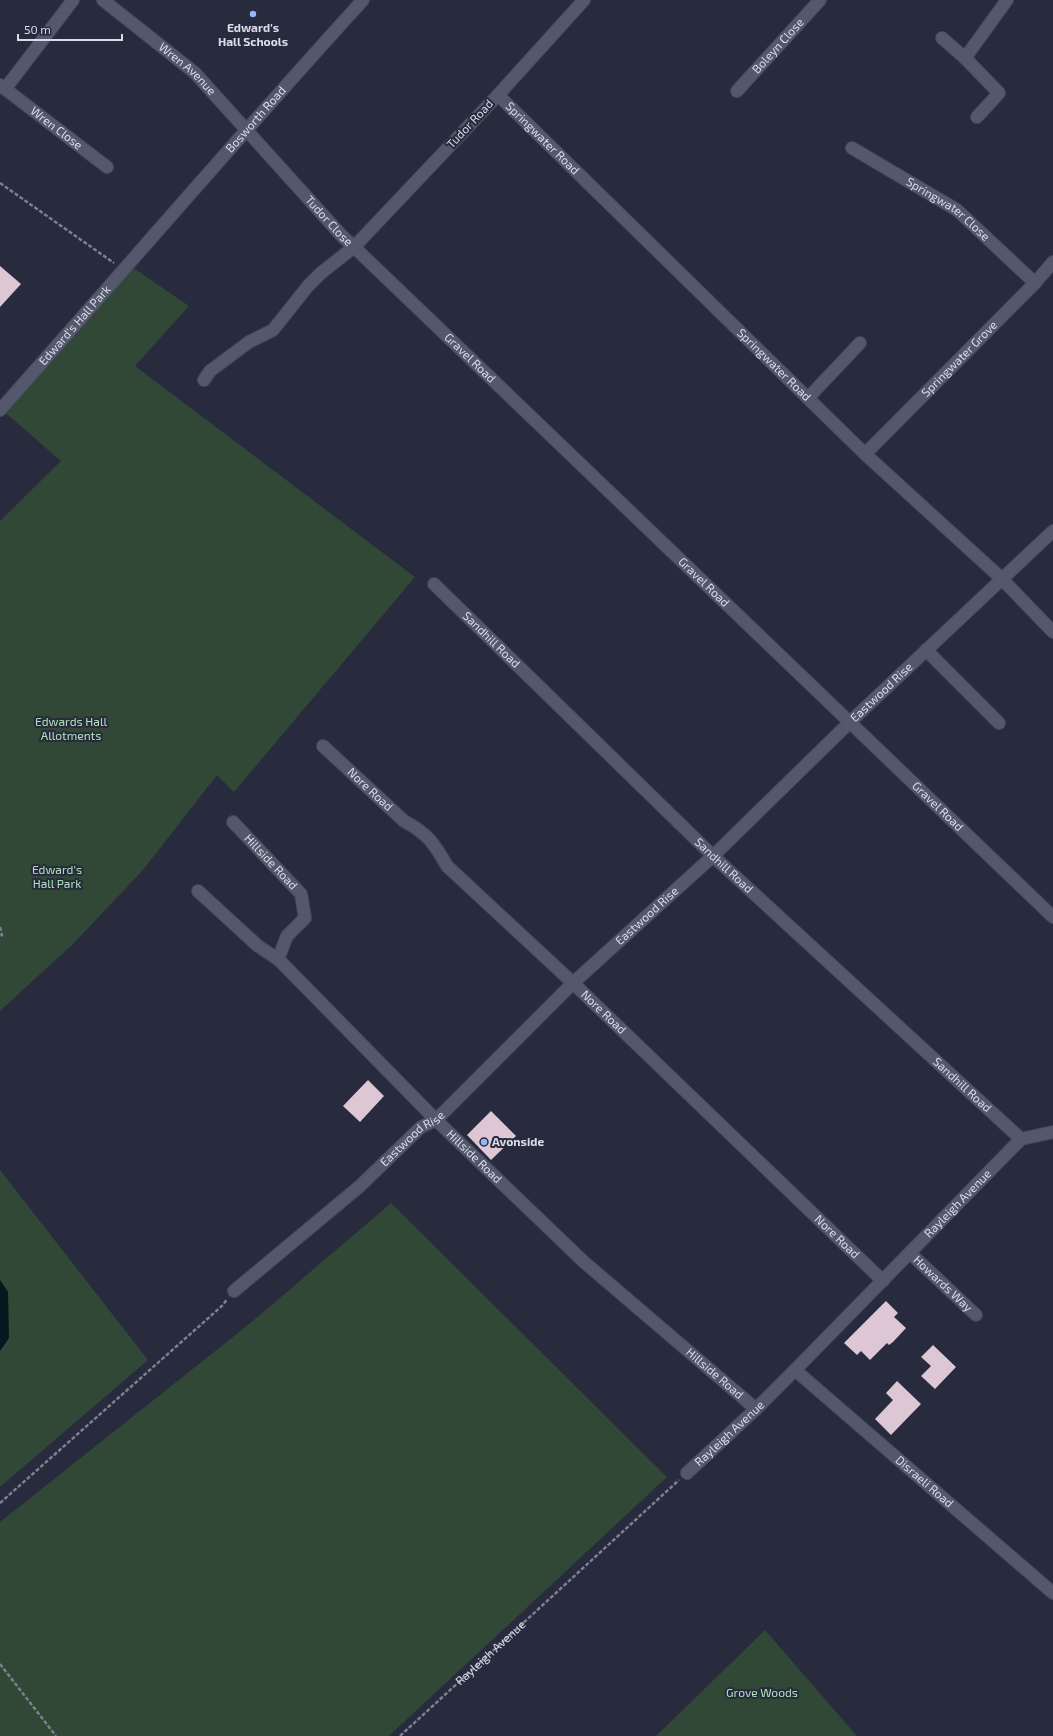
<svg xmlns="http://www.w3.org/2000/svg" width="1053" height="1736" font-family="'Exo 2',sans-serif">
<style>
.green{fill:#304835}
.water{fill:#03191e}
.building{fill:#dec7d5}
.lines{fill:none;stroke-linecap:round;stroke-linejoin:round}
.minor-casing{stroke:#454856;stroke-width:14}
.path{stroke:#7c808f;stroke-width:2.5;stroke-dasharray:4 2;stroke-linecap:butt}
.minor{stroke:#53586c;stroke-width:12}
.poi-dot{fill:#92b7fd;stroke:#272b3d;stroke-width:1.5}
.labels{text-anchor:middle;stroke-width:4;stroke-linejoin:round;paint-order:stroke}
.poi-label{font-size:12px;font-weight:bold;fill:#dadde9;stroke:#272b3d}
.street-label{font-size:12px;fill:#dadde9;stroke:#272b3d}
.park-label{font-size:12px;fill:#aee3b8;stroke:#272b3d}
</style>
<rect width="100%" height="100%" fill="#272b3d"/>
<g class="green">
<polygon points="129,265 189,306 135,366 415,577 234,792 217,775 143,870 74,943 0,1011 0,521 61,461 1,409"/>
<polygon points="0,1170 148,1360 0,1487"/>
<polygon points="391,1203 667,1477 389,1736 0,1736 0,1522 248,1325"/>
<polygon points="765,1630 857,1736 656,1736"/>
</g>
<polygon class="water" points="0,1280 8,1292 9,1338 0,1351"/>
<g class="building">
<polygon points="0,266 21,284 0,307"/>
<polygon points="368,1080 384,1096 360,1122 343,1106"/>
<polygon points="491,1111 516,1136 491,1160 467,1135"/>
<polygon points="886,1301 898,1313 894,1317 906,1328 893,1342 889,1345 887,1343 870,1360 861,1351 857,1355 844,1343"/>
<polygon points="933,1345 956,1367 935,1389 921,1376 931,1366 921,1357"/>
<polygon points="897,1381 921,1404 891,1435 875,1419 893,1400 886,1393"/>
</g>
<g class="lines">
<defs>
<g id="minor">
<path id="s2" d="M 103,0 L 195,73 L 342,236 L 354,247 L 321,273 L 308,286 L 273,330 L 249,342 L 210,371 L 204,380"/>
<path id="s3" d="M 584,0 L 498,95 L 354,247 L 1053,917"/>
<polyline points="942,38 965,58"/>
<path id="s4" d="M 0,85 L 107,167"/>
<polyline points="5,89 73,0"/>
<path id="s5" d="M 737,91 L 820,0"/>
<path id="s6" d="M 498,95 L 865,454 L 1001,578 L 1053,632"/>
<polyline points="977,117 999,93 965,58 1007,0"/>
<path id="s7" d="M 852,148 L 957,210 L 1035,283"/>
<polyline points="808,398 860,343"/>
<path id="s8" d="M 0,410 C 121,274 240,135 363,0"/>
<path id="s9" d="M 865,454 L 1035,283 L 1053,262"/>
<path id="s10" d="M 434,584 L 713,856 L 1021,1139"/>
<polyline points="926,650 999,723"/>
<path id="s11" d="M 323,746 L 404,821 C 428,834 434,843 447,866 L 573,983 L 883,1281"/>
<path id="s12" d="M 233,822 L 301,894 L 305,918 L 287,936 L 278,959 L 436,1120 L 584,1262 L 756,1409"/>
<polyline points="198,891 258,946 279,960"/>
<path id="s13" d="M 910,1253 L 976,1315"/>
<path id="s14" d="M 234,1291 L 360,1186 L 421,1127 L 436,1120 L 573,983 L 713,856 L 849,723 L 1053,531"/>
<path id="s15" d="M 795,1370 L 1053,1593"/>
<path id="s16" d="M 687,1473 L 756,1409 L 795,1370 L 1021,1139 L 1053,1132"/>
</g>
</defs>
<use href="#minor" class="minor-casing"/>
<g class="path">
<polyline points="0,183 114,263"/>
<polyline points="0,927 2,935 0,937"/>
<polyline points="0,1503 223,1305 227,1299"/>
<polyline points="0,1664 56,1736"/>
<path id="s1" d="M 400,1736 L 679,1480"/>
</g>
<use href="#minor" class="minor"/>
</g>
<g class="poi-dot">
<circle cx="253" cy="14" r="4"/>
<circle cx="484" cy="1142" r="4"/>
</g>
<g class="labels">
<g class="poi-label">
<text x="253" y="32">Edward's<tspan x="253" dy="14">Hall Schools</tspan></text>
<text x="492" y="1146" text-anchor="start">Avonside</text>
</g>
<g class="street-label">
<text dy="4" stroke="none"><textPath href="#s5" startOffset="61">Boleyn Close</textPath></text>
<text dy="4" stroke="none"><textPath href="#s2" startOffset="109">Wren Avenue</textPath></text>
<text dy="4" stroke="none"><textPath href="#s8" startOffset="387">Bosworth Road</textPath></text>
<text transform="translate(470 124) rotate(-47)" y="4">Tudor Road</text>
<text dy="4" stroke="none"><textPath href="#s4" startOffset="71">Wren Close</textPath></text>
<text dy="4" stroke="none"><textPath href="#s6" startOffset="62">Springwater Road</textPath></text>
<text dy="4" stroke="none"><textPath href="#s7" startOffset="114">Springwater Close</textPath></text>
<text dy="4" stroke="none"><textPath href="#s2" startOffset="317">Tudor Close</textPath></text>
<text dy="4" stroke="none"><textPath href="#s8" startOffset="113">Edward's Hall Park</textPath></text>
<text dy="4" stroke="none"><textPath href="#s3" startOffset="498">Gravel Road</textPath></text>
<text dy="4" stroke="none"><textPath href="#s9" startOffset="134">Springwater Grove</textPath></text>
<text dy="4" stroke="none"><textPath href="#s6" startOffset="386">Springwater Road</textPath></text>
<text dy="4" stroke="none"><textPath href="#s3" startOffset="822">Gravel Road</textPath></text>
<text dy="4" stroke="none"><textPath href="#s10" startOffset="80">Sandhill Road</textPath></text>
<text dy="4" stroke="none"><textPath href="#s14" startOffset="883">Eastwood Rise</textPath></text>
<text dy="4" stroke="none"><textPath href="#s11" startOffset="64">Nore Road</textPath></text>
<text dy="4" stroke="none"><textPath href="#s3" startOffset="1146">Gravel Road</textPath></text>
<text dy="4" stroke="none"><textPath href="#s12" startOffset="55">Hillside Road</textPath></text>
<text dy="4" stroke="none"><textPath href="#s10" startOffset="404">Sandhill Road</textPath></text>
<text dy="4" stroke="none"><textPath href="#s14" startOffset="559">Eastwood Rise</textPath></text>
<text dy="4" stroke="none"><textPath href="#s11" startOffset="388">Nore Road</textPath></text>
<text dy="4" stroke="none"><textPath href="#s10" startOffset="728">Sandhill Road</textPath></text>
<text dy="4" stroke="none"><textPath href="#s14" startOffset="235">Eastwood Rise</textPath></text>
<text dy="4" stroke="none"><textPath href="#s12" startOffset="452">Hillside Road</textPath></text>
<text dy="4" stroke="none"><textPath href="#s16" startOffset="382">Rayleigh Avenue</textPath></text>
<text dy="4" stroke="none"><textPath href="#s11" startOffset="712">Nore Road</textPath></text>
<text dy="4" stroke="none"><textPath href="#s13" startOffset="45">Howards Way</textPath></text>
<text dy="4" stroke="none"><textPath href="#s12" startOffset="776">Hillside Road</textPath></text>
<text dy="4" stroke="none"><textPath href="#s16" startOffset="58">Rayleigh Avenue</textPath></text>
<text dy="4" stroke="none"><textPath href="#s15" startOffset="171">Disraeli Road</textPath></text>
<text dy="4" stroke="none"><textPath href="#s1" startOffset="123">Rayleigh Avenue</textPath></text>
</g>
<g class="park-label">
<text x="71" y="726">Edwards Hall<tspan x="71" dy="14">Allotments</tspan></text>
<text x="57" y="874">Edward's<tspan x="57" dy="14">Hall Park</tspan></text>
<text x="762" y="1697">Grove Woods</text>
</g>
</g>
<path d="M18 34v6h104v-6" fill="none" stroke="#dadde9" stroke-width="2"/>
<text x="24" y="34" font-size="12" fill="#dadde9" stroke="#272b3d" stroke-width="3" paint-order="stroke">50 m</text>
</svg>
